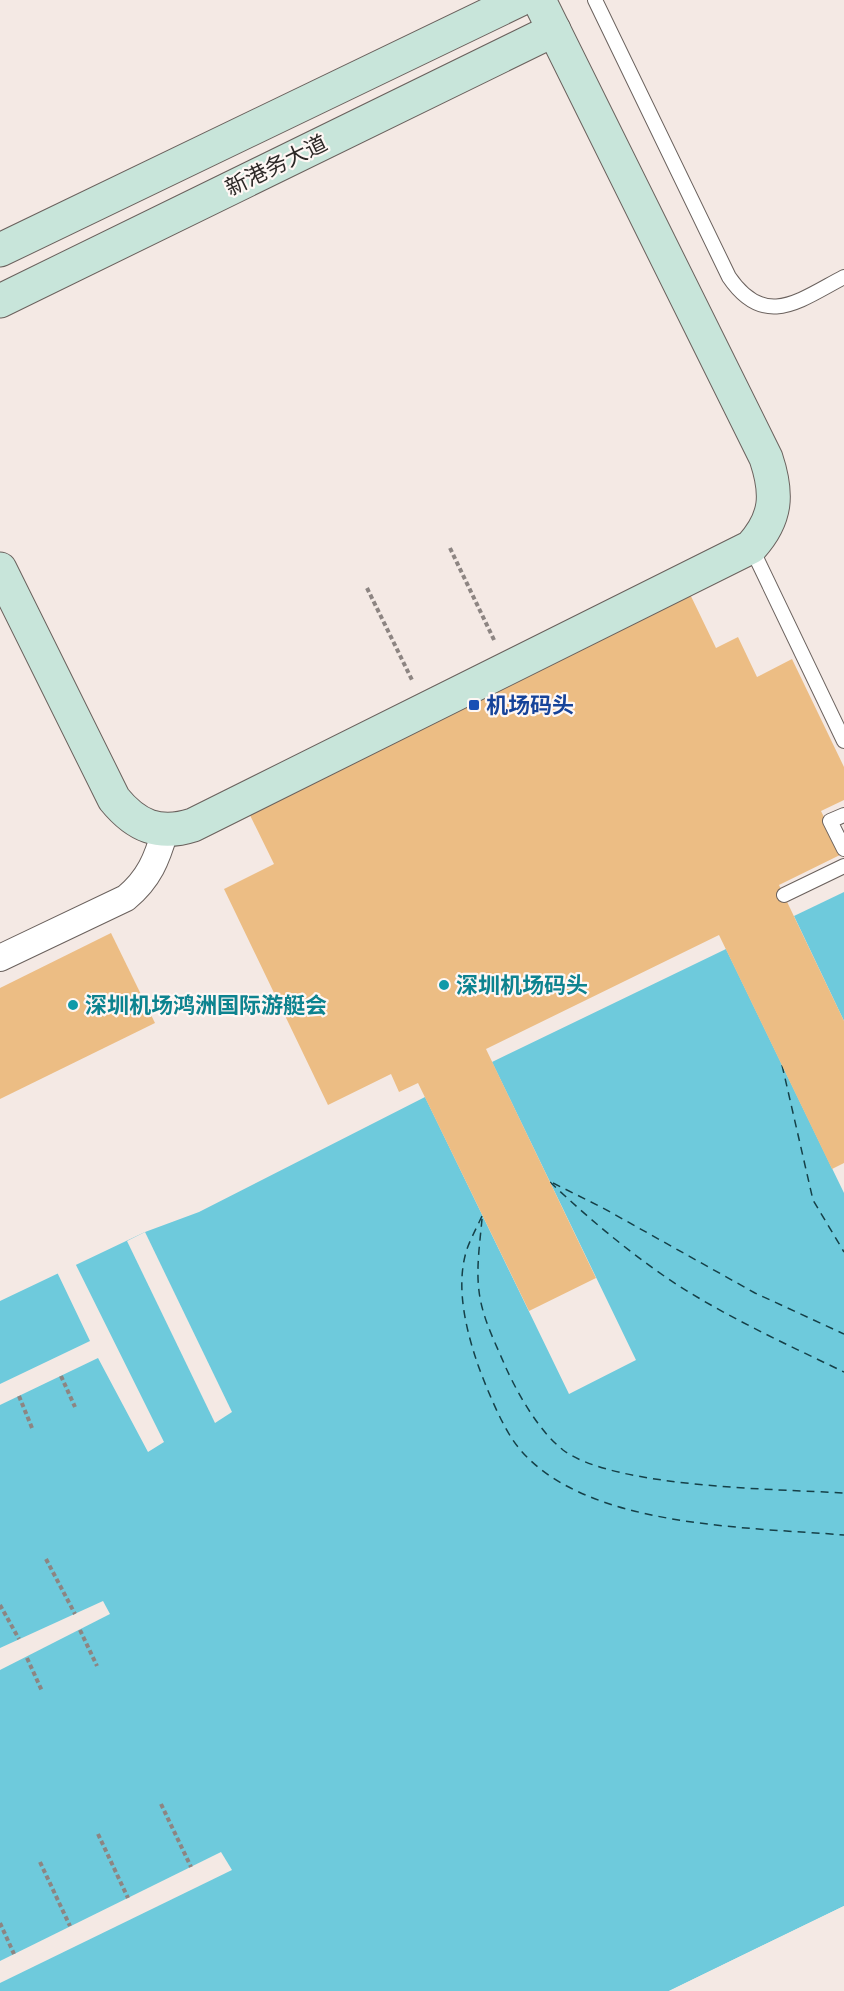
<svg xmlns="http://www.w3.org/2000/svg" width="844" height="1991" font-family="Karla,'Noto Sans SC',sans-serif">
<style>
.water{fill:#6ecadc}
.pier{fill:#f4e9e4}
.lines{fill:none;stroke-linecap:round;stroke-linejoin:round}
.ferry{stroke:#164048;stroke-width:1.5;stroke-dasharray:8 6;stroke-linecap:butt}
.building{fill:#ecbd84}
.lane-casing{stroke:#6a615d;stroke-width:16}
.street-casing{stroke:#6a615d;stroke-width:28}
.secondary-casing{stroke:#6a615d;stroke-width:35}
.path{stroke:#8d8582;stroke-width:4;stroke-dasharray:4.5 3;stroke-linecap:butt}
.lane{stroke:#fff;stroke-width:14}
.street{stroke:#fff;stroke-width:26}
.secondary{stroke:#c8e5da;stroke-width:33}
.transit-dot{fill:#1a4fb4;stroke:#fef7f4;stroke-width:2}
.culture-dot{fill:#0f9aa8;stroke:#fef7f4;stroke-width:2}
.labels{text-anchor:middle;stroke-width:4.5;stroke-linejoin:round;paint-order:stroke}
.street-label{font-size:22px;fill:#2d2927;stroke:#fef7f4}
.transit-label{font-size:22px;font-weight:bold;fill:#164399;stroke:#fef7f4;text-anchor:start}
.culture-label{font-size:22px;font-weight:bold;fill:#0d838f;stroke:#fef7f4;text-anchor:start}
</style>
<rect width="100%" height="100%" fill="#f4e9e4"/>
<g class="water">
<polygon points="844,892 844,1021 794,916"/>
<polygon points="726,949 844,1193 844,1906 669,1991 0,1991 0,1301 145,1232 199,1212 425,1097 569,1394 636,1360 492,1062"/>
</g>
<g class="pier">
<polygon points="145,1232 232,1412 215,1423 127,1241"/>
<polygon points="75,1263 164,1442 148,1452 98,1358 0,1405 0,1384 90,1341 57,1272"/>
<polygon points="103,1601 110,1614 0,1670 0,1648"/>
<polygon points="221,1852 232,1870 0,1983 0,1961"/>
<polygon points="844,1906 844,1909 676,1991 669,1991"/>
</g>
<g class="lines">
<g class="ferry">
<polyline points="782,1065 813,1200 844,1252"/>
<path d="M 550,1182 C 587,1217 625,1249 667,1278 C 722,1315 784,1343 844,1372"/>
<polyline points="553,1183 603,1208 755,1293 844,1334"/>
<path d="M 482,1216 C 477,1227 471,1238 467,1249 C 455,1286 466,1330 478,1365 C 486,1387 503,1429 518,1447 C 583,1528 747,1527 844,1535"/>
<path d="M 482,1219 C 480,1242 476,1268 479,1291 C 482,1318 496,1344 506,1368 C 519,1396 539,1431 563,1450 C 614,1488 777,1489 844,1493"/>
</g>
</g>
<g class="building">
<polygon points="687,588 716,648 738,637 757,677 792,659 844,767 844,800 821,811 842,854 779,885 844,1021 844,1163 832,1169 719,935 486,1049 596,1278 529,1311 418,1083 399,1092 391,1074 328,1105 224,889 274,864 245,805"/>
<polygon points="111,933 155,1023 0,1099 0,988"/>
</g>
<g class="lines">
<defs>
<g id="lane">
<path d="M 595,0 L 729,277 C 765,330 800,300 844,277"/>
<polyline points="751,547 844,741"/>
<polyline points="844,815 830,821 844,849"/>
<polyline points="784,895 844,866"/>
</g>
<path id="street" d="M 0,958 L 126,898 C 149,879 157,859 165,831"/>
<g id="secondary">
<polyline points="0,250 519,0"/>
<polyline points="0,301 554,30"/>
<path d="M 0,569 L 114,799 C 136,826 159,836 193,825 L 751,547 C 777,518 778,494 766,458 L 539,0"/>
</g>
</defs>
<use href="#lane" class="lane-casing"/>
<use href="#street" class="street-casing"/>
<use href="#secondary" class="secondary-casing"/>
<g class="path">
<polyline points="450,548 495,642"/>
<polyline points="367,588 413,682"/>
<polyline points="61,1376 75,1407"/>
<polyline points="19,1396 32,1428"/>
<polyline points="46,1559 75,1614"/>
<polyline points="0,1605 19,1639"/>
<polyline points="80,1630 97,1666"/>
<polyline points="27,1658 42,1691"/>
<polyline points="161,1804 191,1867"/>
<polyline points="98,1834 128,1898"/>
<polyline points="40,1862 70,1926"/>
<polyline points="0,1923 14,1954"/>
</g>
<use href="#lane" class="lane"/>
<use href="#street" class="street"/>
<use href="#secondary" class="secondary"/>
</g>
<rect class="transit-dot" x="468" y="699" width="12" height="12" rx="3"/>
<g class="culture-dot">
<circle cx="444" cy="985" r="6"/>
<circle cx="73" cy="1005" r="6"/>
</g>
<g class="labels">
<g class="street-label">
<text transform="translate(276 165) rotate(-26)" y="8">新港务大道</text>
</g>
<g class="transit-label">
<text x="486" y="713">机场码头</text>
</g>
<g class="culture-label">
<text x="456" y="993">深圳机场码头</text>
<text x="85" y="1013">深圳机场鸿洲国际游艇会</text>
</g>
</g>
</svg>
